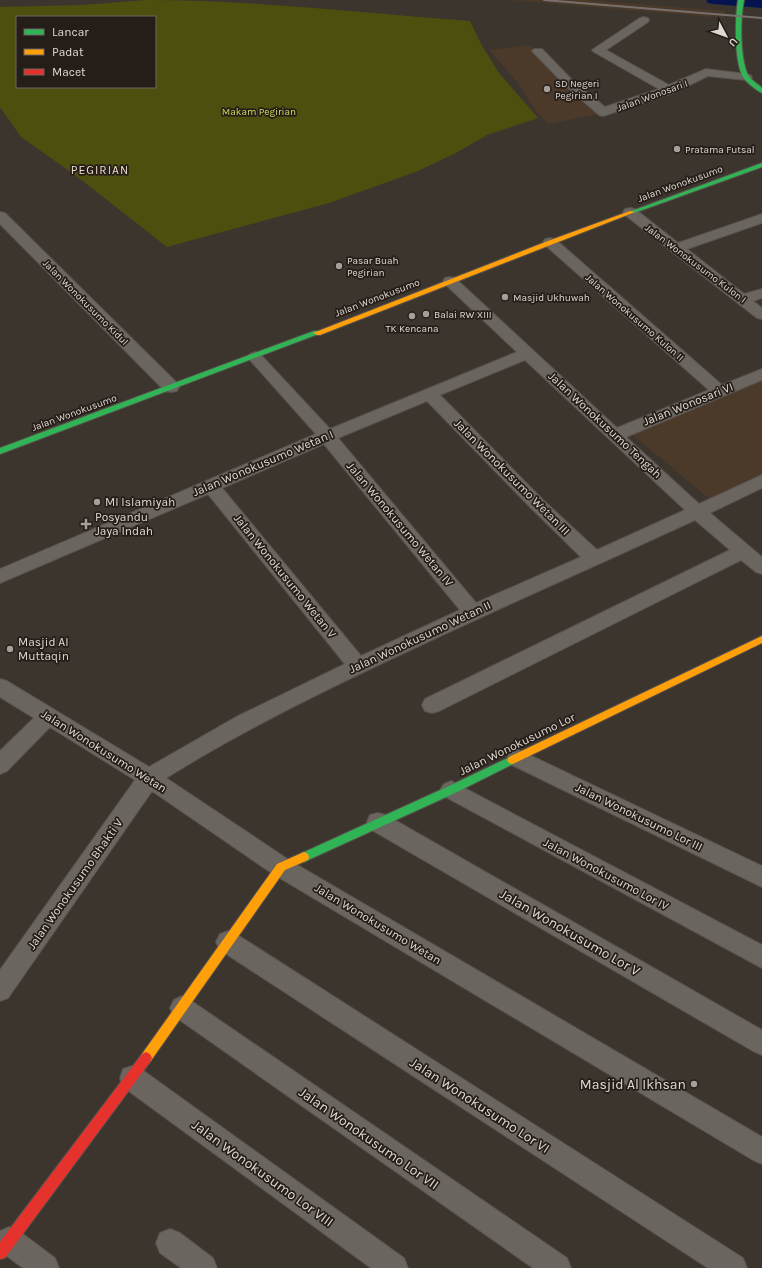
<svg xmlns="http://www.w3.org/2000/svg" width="762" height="1268" font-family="Karla,sans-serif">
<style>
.built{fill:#4b392a}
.green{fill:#4d4f0f;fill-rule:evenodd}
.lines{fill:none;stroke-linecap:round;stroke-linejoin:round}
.canal{fill:#05144e;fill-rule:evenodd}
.street-casing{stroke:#58514c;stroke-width:2}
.fast-casing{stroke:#58514c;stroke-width:2}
.slow-casing{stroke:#58514c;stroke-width:2}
.jam-casing{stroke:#58514c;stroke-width:2}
.street{fill:#6b655f;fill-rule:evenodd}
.fast{fill:#30b455;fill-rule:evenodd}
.slow{fill:#ff9f0a;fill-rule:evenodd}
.jam{fill:#e5322d;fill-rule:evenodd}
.rail{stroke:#77716d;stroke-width:2}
.poi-dot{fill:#a79e97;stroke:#241d18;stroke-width:1.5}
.labels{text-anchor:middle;stroke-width:3.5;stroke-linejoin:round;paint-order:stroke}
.far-poi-label{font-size:10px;fill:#e0d7d0;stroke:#241d18;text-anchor:start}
.far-street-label{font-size:10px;fill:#e0d7d0;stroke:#241d18}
.far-park-label{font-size:10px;fill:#d7de61;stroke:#241d18}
.far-quarter-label{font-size:12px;letter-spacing:1px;fill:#efdccd;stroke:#241d18}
.street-label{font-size:12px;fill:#e0d7d0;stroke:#241d18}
.poi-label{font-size:12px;fill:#e0d7d0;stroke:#241d18;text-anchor:start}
.near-street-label{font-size:14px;fill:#e0d7d0;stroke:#241d18}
.near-poi-label{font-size:14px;fill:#e0d7d0;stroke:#241d18;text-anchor:end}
</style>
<rect width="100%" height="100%" fill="#3c352e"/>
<g class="built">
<polygon points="508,0 586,0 725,11 725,18"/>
<polygon points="530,45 552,69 602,113 549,124 536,111 517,82 489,50"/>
<polygon points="762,378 762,475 711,500 629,432"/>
</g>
<path class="green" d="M 146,0 C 254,0 362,13 470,21 L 481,44 L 499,73 L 538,118 L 487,135 L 456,153 L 418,171 L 329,203 L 167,247 L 75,175 L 21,137 L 0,107 L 0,7 L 83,5 ZM 17,17 L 155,17 L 155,87 L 17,87 Z"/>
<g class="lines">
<polygon class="canal" points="706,0 762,0 762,8 713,4 708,3"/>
<defs>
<g id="street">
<polygon points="644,17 648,18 649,20 648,22 606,50 669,85 706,69 746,74 750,75 752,77 750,79 746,80 708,76 673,93 603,116 599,115 566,86 532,51 534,49 542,49 574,82 605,107 659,89 594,52 592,50 640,18"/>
<polygon points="630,208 635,209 678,243 762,214 762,223 687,249 744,294 762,289 762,298 753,301 762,308 762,319 757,318 625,215 623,212 625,209"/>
<polygon points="0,212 5,213 177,383 179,387 177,391 171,392 165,391 0,224"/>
<path d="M 550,238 L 555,239 L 722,385 L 762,369 L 762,380 L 626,437 L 699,504 L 762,475 L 762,488 L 710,513 L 762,557 L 762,574 L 756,572 L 741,560 L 439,711 L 432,713 L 425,711 L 422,705 L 425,699 L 730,550 L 695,520 C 604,562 513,602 423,644 C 335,685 248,727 166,778 L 289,860 L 762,1137 L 762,1164 L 753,1160 L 273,874 L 152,791 L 8,998 L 0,1001 L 0,970 L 135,780 L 50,727 L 7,771 L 0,774 L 0,751 L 34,718 L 0,697 L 0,679 L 7,681 L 149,767 L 236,717 L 345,664 L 208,494 L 0,583 L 0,569 L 316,434 L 250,360 L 247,357 L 250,354 L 255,352 L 260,354 L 330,429 L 517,352 L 445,284 L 443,281 L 445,278 L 450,277 L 455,278 L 617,428 L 709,390 L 545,245 L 543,242 L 545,239 ZM 525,360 L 685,510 L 597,550 L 543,500 L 440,395 ZM 427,401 L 531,508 L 581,557 L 476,603 L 338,438 ZM 324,444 L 460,610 L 361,656 L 222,488 Z"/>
<polygon points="517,749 762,866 762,887 510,764 507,758 510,752"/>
<polygon points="451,781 762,945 762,968 444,796 440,790 444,784"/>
<polygon points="378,813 386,815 762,1030 762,1055 753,1051 370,829 367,822 370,815"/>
<polygon points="228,931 236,934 743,1258 747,1268 708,1268 220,950 216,942 220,934"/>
<polygon points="182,996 190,1000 567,1258 571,1268 533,1268 174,1016 170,1008 174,1000"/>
<polygon points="132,1066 141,1069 404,1258 408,1268 371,1268 123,1087 120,1078 123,1069"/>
<polygon points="9,1227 19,1231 55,1258 59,1268 23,1268 0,1251 0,1231"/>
<polygon points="170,1229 180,1233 213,1258 217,1268 181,1268 160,1253 156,1243 160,1233"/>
</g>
<g id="fast">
<path d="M 738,0 L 744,0 C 740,19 740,58 748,75 C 751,80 758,84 762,88 L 762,93 C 756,90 746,82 743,77 C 734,60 735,18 738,0 Z"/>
<polygon points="762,163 762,167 634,213 629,212"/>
<polygon points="314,331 317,331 321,333 0,454 0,448"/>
<polygon points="512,756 515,757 517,760 515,763 455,793 308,860 304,862 300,860 299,857 300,854 447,787"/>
</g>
<g id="slow">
<polygon points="630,211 635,212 320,335 317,335 313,333 548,241"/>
<polygon points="762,636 762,643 515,763 512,764 509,763 507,760 509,757"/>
<polygon points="304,852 308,854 309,857 308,860 285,870 150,1062 146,1064 142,1062 140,1058 142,1054 277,864"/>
</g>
<polygon id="jam" points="146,1052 150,1054 152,1058 150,1062 5,1258 0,1259 0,1242 142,1054"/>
</defs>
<use href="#street" class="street-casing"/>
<use href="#fast" class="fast-casing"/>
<use href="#slow" class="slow-casing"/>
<use href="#jam" class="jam-casing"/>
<use href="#street" class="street"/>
<use href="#fast" class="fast"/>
<use href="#slow" class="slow"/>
<use href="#jam" class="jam"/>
<polyline class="rail" points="544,0 762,18"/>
</g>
<g class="poi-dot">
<circle cx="547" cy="89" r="4"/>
<circle cx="677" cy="149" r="4"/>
<circle cx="339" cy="266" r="4"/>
<circle cx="505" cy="297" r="4"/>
<circle cx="426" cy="314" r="4"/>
<circle cx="412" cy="316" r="4"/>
<circle cx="97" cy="502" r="4"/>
<path d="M84 518h4v4h4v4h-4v4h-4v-4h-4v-4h4z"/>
<circle cx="10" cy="649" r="4"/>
<circle cx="694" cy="1084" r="4"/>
</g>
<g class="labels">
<g class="far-poi-label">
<text x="555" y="87">SD Negeri<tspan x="555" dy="12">Pegirian I</tspan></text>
<text x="685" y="153">Pratama Futsal</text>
<text x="347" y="264">Pasar Buah<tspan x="347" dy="12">Pegirian</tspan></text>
<text x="513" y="301">Masjid Ukhuwah</text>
<text x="434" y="318">Balai RW XIII</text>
<text x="412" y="332" text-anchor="middle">TK Kencana</text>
</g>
<g class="far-street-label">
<text transform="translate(652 95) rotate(-20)" y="4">Jalan Wonosari I</text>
<text transform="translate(680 183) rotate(-20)" y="4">Jalan Wonokusumo</text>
<text transform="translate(696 263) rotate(37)" y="4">Jalan Wonokusumo Kulon I</text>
<text transform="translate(377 297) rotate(-21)" y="4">Jalan Wonokusumo</text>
<text transform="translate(86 302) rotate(45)" y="4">Jalan Wonokusumo Kidul</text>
<text transform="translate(635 317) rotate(41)" y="4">Jalan Wonokusumo Kulon II</text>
<text transform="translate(74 412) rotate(-20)" y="4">Jalan Wonokusumo</text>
</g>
<g class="far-park-label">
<text x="259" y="115">Makam Pegirian</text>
</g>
<g class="far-quarter-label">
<text x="100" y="174">PEGIRIAN</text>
</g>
<g class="street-label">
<text transform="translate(688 404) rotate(-22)" y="4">Jalan Wonosari VI</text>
<text transform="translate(605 425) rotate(43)" y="4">Jalan Wonokusumo Tengah</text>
<text transform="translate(263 463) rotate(-23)" y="4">Jalan Wonokusumo Wetan I</text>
<text transform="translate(512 477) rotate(45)" y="4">Jalan Wonokusumo Wetan III</text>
<text transform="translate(400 524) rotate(50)" y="4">Jalan Wonokusumo Wetan IV</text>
<text transform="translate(285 576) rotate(51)" y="4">Jalan Wonokusumo Wetan V</text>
<text transform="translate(420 637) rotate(-25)" y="4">Jalan Wonokusumo Wetan II</text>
<text transform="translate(517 744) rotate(-26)" y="4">Jalan Wonokusumo Lor</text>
<text transform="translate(104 751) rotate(32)" y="4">Jalan Wonokusumo Wetan</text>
<text transform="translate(639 817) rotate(26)" y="4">Jalan Wonokusumo Lor III</text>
<text transform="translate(606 874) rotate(28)" y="4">Jalan Wonokusumo Lor IV</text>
<text transform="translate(75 884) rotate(-55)" y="4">Jalan Wonokusumo Bhakti V</text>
<text transform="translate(378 924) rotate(31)" y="4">Jalan Wonokusumo Wetan</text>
</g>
<g class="poi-label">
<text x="105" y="506">MI Islamiyah</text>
<text x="95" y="521">Posyandu<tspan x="95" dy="14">Jaya Indah</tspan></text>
<text x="18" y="646">Masjid Al<tspan x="18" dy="14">Muttaqin</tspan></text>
</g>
<g class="near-street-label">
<text transform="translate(570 932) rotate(30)" y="5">Jalan Wonokusumo Lor V</text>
<text transform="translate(480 1105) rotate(33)" y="5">Jalan Wonokusumo Lor VI</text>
<text transform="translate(369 1138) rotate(35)" y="5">Jalan Wonokusumo Lor VII</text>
<text transform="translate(263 1173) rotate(36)" y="5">Jalan Wonokusumo Lor VIII</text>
</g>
<g class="near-poi-label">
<text x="686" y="1089">Masjid Al Ikhsan</text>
</g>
</g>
<rect x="16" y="16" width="140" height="72" fill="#241d18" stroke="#6f6762"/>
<rect x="24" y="29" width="20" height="6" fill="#30b455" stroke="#6f6762"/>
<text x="52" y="36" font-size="12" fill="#e0d7d0">Lancar</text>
<rect x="24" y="49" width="20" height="6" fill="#ff9f0a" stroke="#6f6762"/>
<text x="52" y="56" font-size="12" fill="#e0d7d0">Padat</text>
<rect x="24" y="69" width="20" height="6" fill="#e5322d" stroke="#6f6762"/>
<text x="52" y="76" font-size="12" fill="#e0d7d0">Macet</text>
<g transform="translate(726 36) rotate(131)" stroke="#241d18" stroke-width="3" paint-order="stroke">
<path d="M0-3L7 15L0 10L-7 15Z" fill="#e0d7d0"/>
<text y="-6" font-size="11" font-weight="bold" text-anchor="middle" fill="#e0d7d0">U</text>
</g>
</svg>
